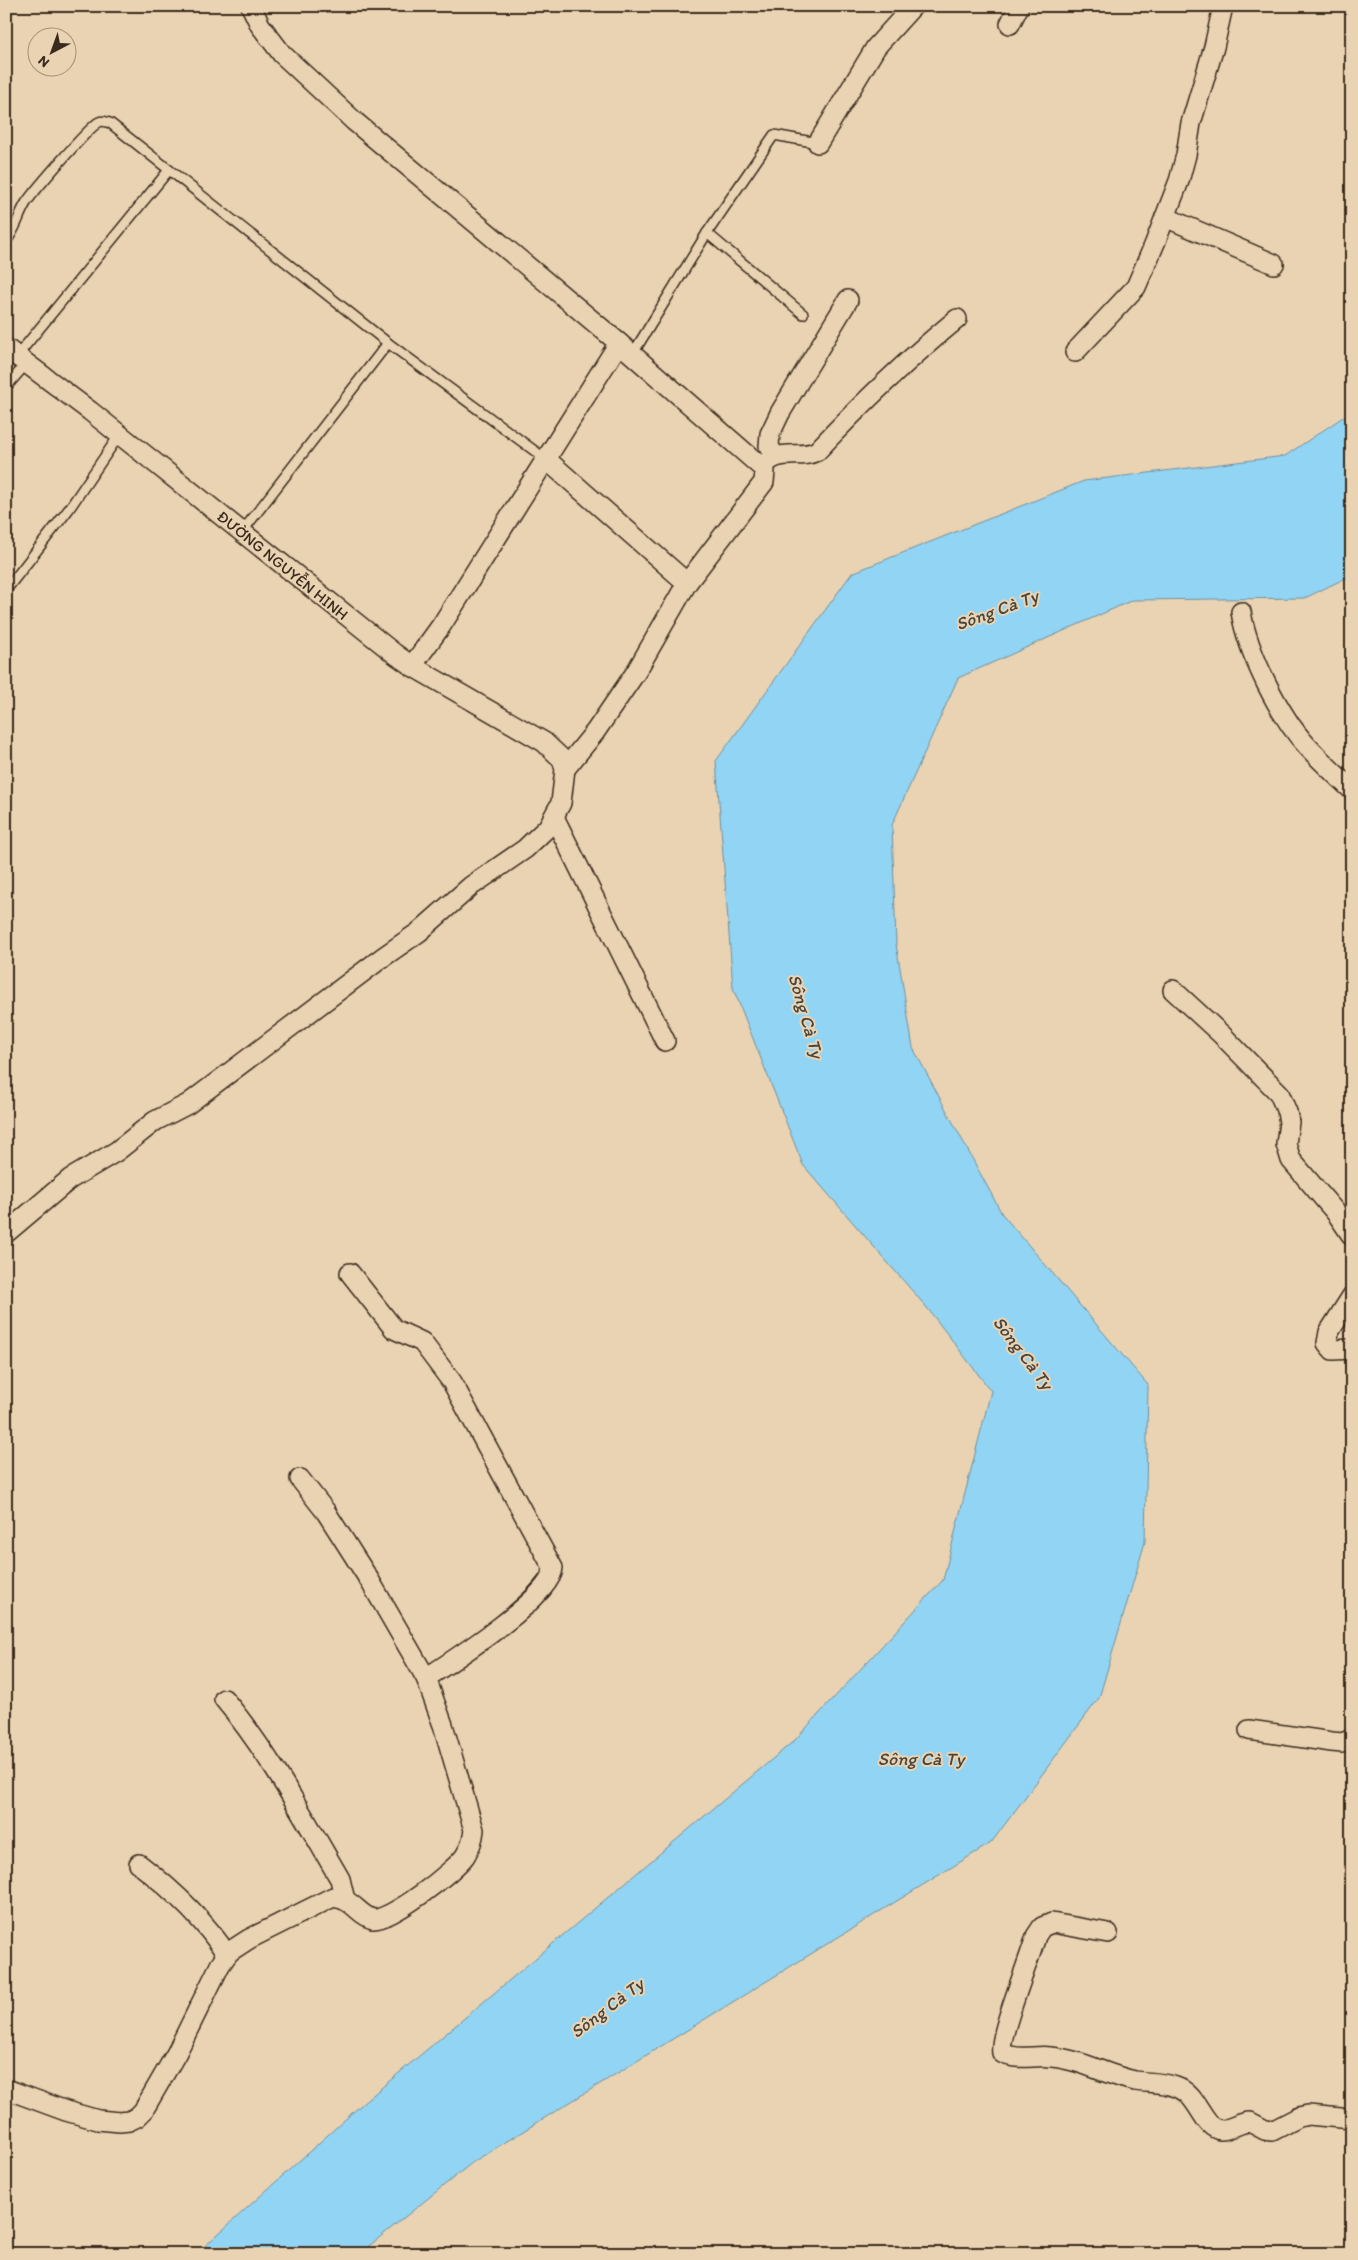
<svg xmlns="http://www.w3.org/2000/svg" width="1358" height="2260" font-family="Itim,sans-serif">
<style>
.water{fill:#92d4f4;stroke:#6f909e}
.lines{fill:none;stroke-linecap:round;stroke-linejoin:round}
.service-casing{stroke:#3b2a1e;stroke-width:12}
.minor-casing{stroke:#3b2a1e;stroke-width:22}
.service{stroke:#e9d3b2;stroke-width:9}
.minor{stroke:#e9d3b2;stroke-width:19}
.labels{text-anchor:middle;stroke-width:4;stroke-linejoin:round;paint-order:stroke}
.street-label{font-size:16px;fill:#3b2a1e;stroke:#e9d3b2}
.water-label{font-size:18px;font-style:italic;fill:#48443e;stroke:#e9d3b2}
</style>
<rect width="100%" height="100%" fill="#e9d3b2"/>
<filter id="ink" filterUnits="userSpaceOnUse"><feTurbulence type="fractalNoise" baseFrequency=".02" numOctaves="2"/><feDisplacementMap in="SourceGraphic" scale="10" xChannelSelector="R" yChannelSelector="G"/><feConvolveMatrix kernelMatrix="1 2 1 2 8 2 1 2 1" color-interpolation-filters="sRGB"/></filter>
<g filter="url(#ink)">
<polygon class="water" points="1352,411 1352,575 1305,598 1133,600 958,678 892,825 896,944 913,1048 1002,1214 1148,1385 1145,1542 1099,1698 991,1843 473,2162 359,2254 196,2254 361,2105 795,1740 943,1580 991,1391 928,1309 803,1165 733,988 716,761 852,573 1084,481 1285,456"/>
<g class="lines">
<defs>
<g id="service">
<polyline points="707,233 803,314"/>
<path d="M 6,241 C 16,230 18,216 26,203 C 34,191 88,128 99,122 C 103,120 106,122 110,123 L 388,343 L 547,460"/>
<polyline points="632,355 707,233 774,135 818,143"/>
<polyline points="17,356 169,170"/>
<polyline points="6,387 27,363"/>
<polyline points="242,532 388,343"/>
<polyline points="6,590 69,509 120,434"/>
</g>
<g id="minor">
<polyline points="251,6 260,25 282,54 354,121 619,343 765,470 764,482 687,583 636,672 595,732 565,769"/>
<polyline points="1010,24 1019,6"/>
<polyline points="818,143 876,47 913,6"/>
<polyline points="1165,217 1274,264"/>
<polyline points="6,348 90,411 395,654 412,666 544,742 562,759 565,769 561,803 548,827 525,849 471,886 419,932 383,957 188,1104 155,1121 117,1151 70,1179 6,1233"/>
<polyline points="1075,352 1136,287 1155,243 1179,181 1186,155 1191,123 1214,47 1223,6"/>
<polyline points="775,457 769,446 770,434 780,413 848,300"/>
<polyline points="547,460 687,583"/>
<path d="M 762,466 C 766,463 771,459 776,457 C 790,452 804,458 817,451 C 861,404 907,360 957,319"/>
<path d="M 1241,612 C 1248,653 1279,716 1308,747 C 1322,762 1337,776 1352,790"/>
<polyline points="412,666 441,626 619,343"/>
<polyline points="554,817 665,1041"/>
<polyline points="1173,990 1222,1035 1279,1093 1287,1112 1289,1122 1286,1144 1291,1160 1337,1214 1352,1236"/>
<path d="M 350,1273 L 394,1329 L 422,1342 L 452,1382 L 553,1568 C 552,1597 452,1661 426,1678"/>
<polyline points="1352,1296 1329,1332 1327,1343 1333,1350 1352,1349"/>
<path d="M 224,1699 C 270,1754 304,1818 340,1879 L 345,1900"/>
<polyline points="1249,1730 1332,1742 1342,1743 1352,1739"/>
<path d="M 139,1864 C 173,1890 204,1919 227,1955"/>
<path d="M 1108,1933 L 1052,1923 L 1042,1927 L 1036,1936 C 1031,1956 997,2039 1002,2053 C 1017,2061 1035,2055 1051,2057 C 1080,2059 1106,2075 1135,2081 C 1148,2083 1163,2082 1176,2087 C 1199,2094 1203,2129 1221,2130 C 1230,2130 1240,2122 1250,2122 L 1265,2130 L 1272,2131 L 1299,2117 L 1308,2115 L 1352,2119"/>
<path d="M 6,2089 L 66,2111 L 98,2120 L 120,2122 L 129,2121 L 137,2117 L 143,2111 L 176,2054 L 220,1965 L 229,1952 L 249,1939 L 333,1897 C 336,1898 341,1898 344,1900 C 355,1904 361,1916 373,1919 C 391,1921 454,1871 465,1856 C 470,1848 473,1840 474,1830 L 443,1725 L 426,1678 L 370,1581 L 326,1512 L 300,1479"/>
</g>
</defs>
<use href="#service" class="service-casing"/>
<use href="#minor" class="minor-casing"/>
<use href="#service" class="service"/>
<use href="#minor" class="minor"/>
</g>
</g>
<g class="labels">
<g class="street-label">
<text transform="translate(283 565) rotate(39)" y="6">ĐƯỜNG NGUYỄN HINH</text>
</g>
<g class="water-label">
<text transform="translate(997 610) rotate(-20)" y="6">Sông Cà Ty</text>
<text transform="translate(806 1016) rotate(74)" y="6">Sông Cà Ty</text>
<text transform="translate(1023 1353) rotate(53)" y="6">Sông Cà Ty</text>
<text x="921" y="1765">Sông Cà Ty</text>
<text transform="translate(607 2008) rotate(-37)" y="6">Sông Cà Ty</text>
</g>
</g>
<rect width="1358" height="2260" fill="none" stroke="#e9d3b2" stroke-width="25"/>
<rect x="12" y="12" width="1333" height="2235" fill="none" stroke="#3b2a1e" stroke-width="2" filter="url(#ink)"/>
<g transform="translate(52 52) rotate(221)"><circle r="24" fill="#e9d3b2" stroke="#a38f77"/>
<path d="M0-4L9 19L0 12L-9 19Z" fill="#3b2a1e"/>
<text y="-8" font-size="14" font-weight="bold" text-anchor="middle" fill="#3b2a1e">N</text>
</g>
</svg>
